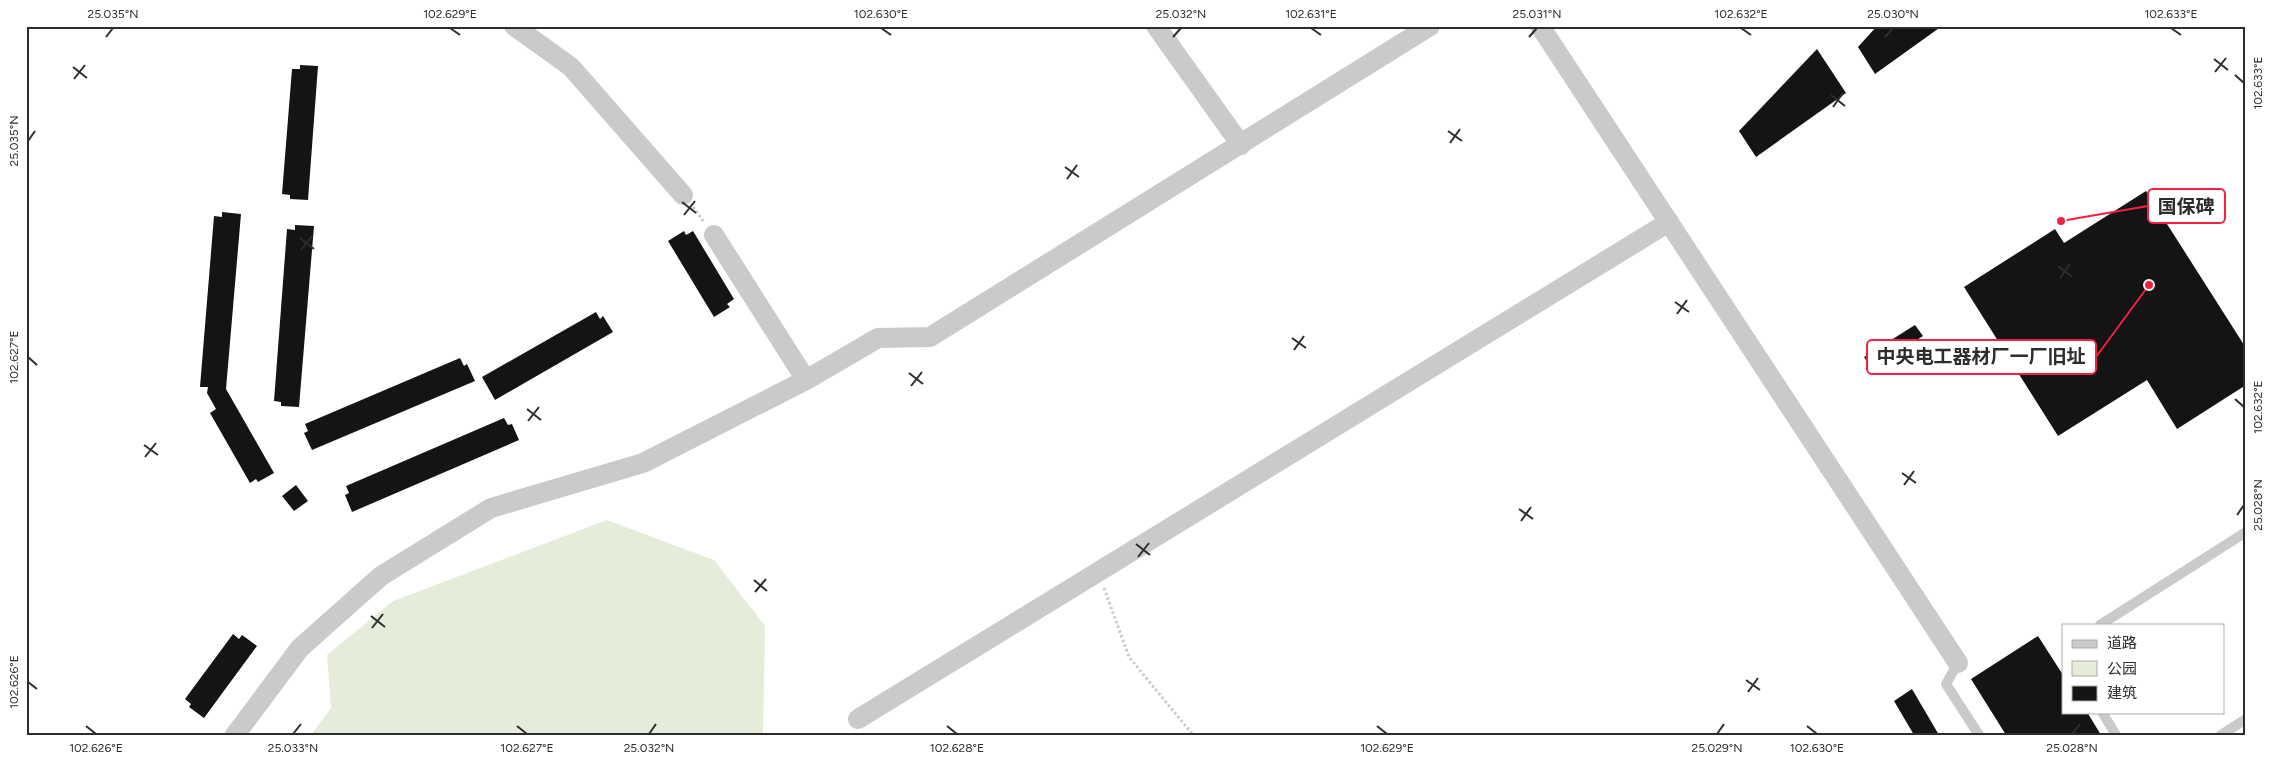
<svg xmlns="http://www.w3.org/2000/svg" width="2272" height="761" font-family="Figtree,'Noto Sans SC',sans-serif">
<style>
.green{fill:#e5ecd9}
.building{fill:#141414}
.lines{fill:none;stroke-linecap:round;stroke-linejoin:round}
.path{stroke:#cacaca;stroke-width:3;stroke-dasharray:2.5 2.5;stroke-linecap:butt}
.lane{stroke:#cacaca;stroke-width:10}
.street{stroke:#cacaca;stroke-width:20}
.ticks{fill:none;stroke:#2d2d2d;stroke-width:2}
.leader{fill:none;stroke:#f3203f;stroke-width:2}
.callout-dot{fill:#f3203f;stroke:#fff;stroke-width:2}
.callout{fill:#fff;stroke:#f3203f;stroke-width:2}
.callout-label{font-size:19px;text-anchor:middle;font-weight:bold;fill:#2d2d2d}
.neatline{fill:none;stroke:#2d2d2d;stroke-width:2}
.ticks-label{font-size:12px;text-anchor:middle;fill:#2d2d2d}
</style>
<rect width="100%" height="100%" fill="#fff"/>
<polygon class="green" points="607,520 714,560 765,626 763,735 311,735 331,708 327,655 393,601"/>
<g class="building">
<polygon points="1877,26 1942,26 1875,74 1858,47"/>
<polygon points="1817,49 1846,93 1756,157 1739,131"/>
<polygon points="300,65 318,66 308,200 290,199 290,195 282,194 292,69 300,69"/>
<polygon points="2146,191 2246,348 2246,385 2177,429 2147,380 2058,436 1964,287 2055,229 2064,243"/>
<polygon points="222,212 241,214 226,389 274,473 258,482 256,479 250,483 210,413 216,409 207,393 208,387 200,387 214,216 222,217"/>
<polygon points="295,225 314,226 299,407 281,406 281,402 274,401 287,229 295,230"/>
<polygon points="684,231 686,235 693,231 734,299 727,304 730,307 714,317 668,241"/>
<polygon points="596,312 600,319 603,316 613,332 495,400 482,377"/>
<polygon points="1915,325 1923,336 1872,369 1864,357"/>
<polygon points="460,358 464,366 467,364 475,381 312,450 304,433 308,431 305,424"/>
<polygon points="504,418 508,425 512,424 519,440 352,512 345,495 349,493 346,486"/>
<polygon points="296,485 308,501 294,511 282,496"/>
<polygon points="233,634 239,639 242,635 257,646 204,718 189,707 191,704 185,699"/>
<polygon points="2038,636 2063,675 2063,712 2087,712 2101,735 2006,735 1971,679"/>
<polygon points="1912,689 1939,735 1914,735 1894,701"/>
</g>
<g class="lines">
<g class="path">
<polyline points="693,207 704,222"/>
<polyline points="1104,588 1129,657 1193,735"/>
</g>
<g class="lane">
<polyline points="2100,625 2246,532"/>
<polyline points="1958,663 1946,684 1979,735"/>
<polyline points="2102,712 2116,735"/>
<polyline points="2221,735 2246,719"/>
</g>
<g class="street">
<polyline points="514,26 571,67 683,195"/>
<polyline points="1156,26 1241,145"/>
<polyline points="1540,26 1958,663"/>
<polyline points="714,235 806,380"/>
<polyline points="858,719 1669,222"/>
<polyline points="235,735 300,648 381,576 491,508 643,463 806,380 878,338 930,337 1430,26"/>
</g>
</g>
<path class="ticks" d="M 450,28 L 460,35M 881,28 L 891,35M 1311,28 L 1321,35M 1741,28 L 1751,35M 2171,28 L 2181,35M 106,37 L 113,28M 1173,37 L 1181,28M 1529,37 L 1537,28M 1885,37 L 1893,28M 2214,59 L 2228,70M 73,67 L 87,78M 2215,72 L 2226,58M 2235,75 L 2244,83M 74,79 L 85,65M 1831,95 L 1845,106M 1833,107 L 1843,93M 1448,131 L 1462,141M 28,141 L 35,131M 1450,143 L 1460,129M 1065,167 L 1079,177M 1067,179 L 1077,165M 682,202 L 696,213M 684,215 L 695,201M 300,238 L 314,249M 301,250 L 312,236M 2058,266 L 2072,277M 2060,278 L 2070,264M 1675,302 L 1689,312M 1677,314 L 1687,300M 1292,338 L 1306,348M 1294,350 L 1304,336M 28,357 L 37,365M 909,373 L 923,384M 911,386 L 922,372M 2235,399 L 2244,407M 527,409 L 541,420M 528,421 L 539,407M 144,445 L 158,455M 145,457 L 156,443M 1902,473 L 1916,483M 1904,485 L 1914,471M 1519,509 L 1533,519M 2237,515 L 2244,505M 1521,521 L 1531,507M 1136,544 L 1150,555M 1138,557 L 1149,543M 754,580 L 767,591M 755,592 L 766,579M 371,616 L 385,627M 372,628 L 383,614M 1746,680 L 1760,690M 28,682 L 37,689M 1748,692 L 1758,678M 86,726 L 96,734M 517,726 L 527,734M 947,726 L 957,734M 1377,726 L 1387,734M 1807,726 L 1817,734M 293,734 L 301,724M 649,734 L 656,724M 1717,734 L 1724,724M 2072,734 L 2080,724"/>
<path class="leader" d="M2061 221L2148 206M2149 285L2096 357"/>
<g class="callout-dot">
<circle cx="2061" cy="221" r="5"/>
<circle cx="2149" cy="285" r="5"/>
</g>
<g class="callout">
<rect x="2148" y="189" width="77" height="34" rx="5"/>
<rect x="1867" y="340" width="229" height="34" rx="5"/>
</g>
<g class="callout-label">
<text x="2186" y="213">国保碑</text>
<text x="1981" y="363">中央电工器材厂一厂旧址</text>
</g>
<rect width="2272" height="761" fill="none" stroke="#ffffff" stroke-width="55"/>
<rect x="2062" y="624" width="162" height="90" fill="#ffffff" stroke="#ababab"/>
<rect x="2072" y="640" width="25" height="8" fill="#cacaca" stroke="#ababab"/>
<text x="2107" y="648" font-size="15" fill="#2d2d2d">道路</text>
<rect x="2072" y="661" width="25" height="15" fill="#e5ecd9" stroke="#ababab"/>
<text x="2107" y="674" font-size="15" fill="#2d2d2d">公园</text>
<rect x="2072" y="686" width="25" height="15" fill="#141414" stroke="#ababab"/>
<text x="2107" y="698" font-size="15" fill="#2d2d2d">建筑</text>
<rect x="28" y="28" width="2216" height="706" class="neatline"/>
<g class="ticks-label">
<text x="113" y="18">25.035°N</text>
<text x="450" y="18">102.629°E</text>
<text x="881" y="18">102.630°E</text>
<text x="1181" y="18">25.032°N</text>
<text x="1311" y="18">102.631°E</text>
<text x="1537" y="18">25.031°N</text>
<text x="1741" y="18">102.632°E</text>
<text x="1893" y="18">25.030°N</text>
<text x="2171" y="18">102.633°E</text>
<text transform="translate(2258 83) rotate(-90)" y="4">102.633°E</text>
<text transform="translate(14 141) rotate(-90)" y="4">25.035°N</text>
<text transform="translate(14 357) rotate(-90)" y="4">102.627°E</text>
<text transform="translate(2258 407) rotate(-90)" y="4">102.632°E</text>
<text transform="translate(2258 505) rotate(-90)" y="4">25.028°N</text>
<text transform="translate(14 682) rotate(-90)" y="4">102.626°E</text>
<text x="96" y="752">102.626°E</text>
<text x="293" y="752">25.033°N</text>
<text x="527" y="752">102.627°E</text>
<text x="649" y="752">25.032°N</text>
<text x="957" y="752">102.628°E</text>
<text x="1387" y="752">102.629°E</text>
<text x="1717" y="752">25.029°N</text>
<text x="1817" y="752">102.630°E</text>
<text x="2072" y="752">25.028°N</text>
</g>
</svg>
